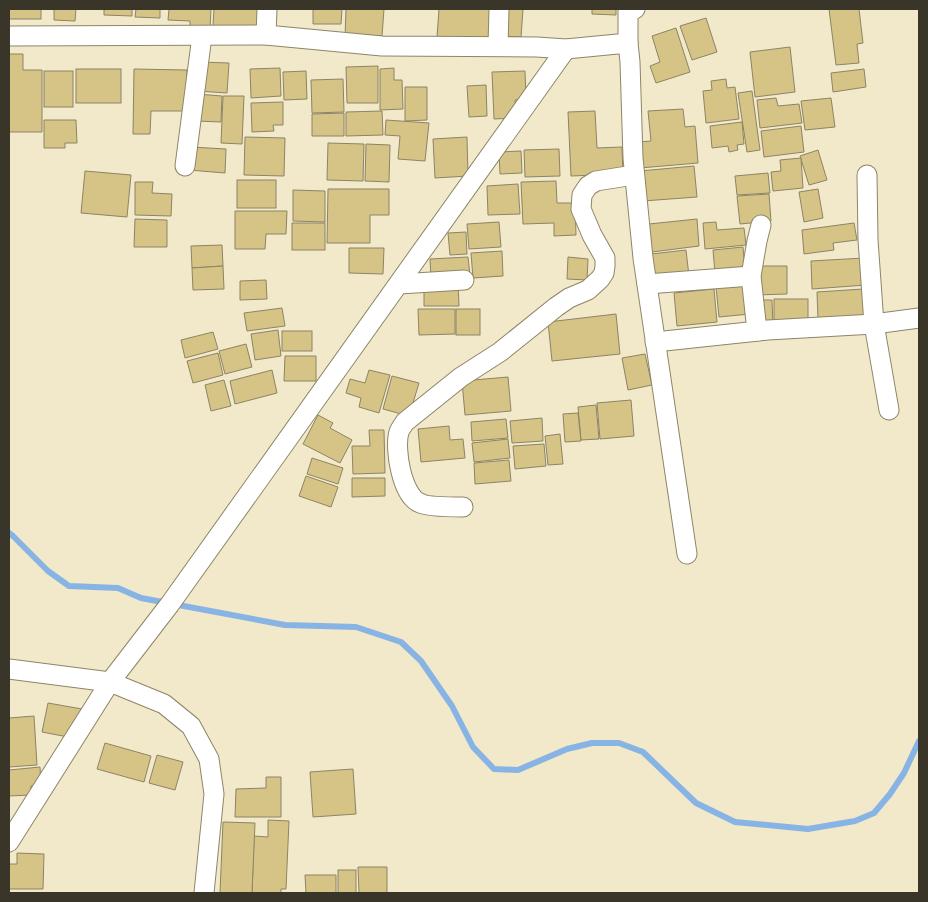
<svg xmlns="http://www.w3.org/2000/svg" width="928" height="902" font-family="Commissioner,sans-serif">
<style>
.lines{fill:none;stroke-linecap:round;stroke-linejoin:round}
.stream{stroke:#87b4e4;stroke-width:6}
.building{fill:#d5c485;stroke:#8c8466}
.minor-casing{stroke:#8d8568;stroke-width:21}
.minor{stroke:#fff;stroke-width:19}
</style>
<rect width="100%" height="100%" fill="#f1e9c9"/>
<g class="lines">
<polyline class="stream" points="9,533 13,536 48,571 69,586 118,588 141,598 285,625 356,627 401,642 421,661 452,706 473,747 494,769 518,770 567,749 592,743 619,743 643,752 696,803 735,822 808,829 855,821 874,813 890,794 904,773 919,741"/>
</g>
<g class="building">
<rect x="9" y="9" width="32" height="10"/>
<polygon points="54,9 76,9 75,21 54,20"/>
<polygon points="104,9 132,9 132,16 104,15"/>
<polygon points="136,9 160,9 160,18 135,17"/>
<polygon points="169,9 211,9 210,29 190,29 190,21 168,20"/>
<polygon points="214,9 258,9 257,28 213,26"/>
<polygon points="313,9 342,9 341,24 313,24"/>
<polygon points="346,9 384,9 382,36 365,35 345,38"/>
<polygon points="439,9 491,9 489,40 437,37"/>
<polygon points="502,9 523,9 521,37 501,36"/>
<polygon points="592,9 616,9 616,15 592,14"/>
<polygon points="829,9 859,9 863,43 857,44 859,63 836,65"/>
<polygon points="706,18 717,52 692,60 680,26"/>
<polygon points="676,28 690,72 656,83 650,66 660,62 652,36"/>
<polygon points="790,47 795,92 755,97 750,52"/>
<polygon points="9,54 23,54 23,70 42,70 42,132 9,132"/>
<polygon points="200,62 229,63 227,93 198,91"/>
<polygon points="378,66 378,103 347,103 346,67"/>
<polygon points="280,68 281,96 251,98 250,69"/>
<polygon points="394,68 394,80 402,80 403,109 380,110 380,69"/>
<rect x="76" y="69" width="45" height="34"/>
<polygon points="134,69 187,70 186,111 151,111 150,134 133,134"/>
<polygon points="864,69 866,87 833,92 831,73"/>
<rect x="44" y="71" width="29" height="36"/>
<polygon points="306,71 307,99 284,100 283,72"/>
<polygon points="525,71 526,99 515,100 516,118 494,119 492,72"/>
<polygon points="343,79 344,112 312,113 311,80"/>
<polygon points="726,79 727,88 735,87 739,119 706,123 703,91 712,90 711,81"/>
<polygon points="486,85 487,116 469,117 467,86"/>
<polygon points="405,87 427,87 427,120 405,121"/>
<polygon points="752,91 760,150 747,152 738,93"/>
<polygon points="197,94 222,96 221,122 196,121"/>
<polygon points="223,96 244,96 242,144 221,143"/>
<polygon points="776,98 778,106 799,104 802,123 760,128 757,100"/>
<polygon points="831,98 835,127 805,130 801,101"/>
<polygon points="283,102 283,125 273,125 274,131 252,132 251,103"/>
<polygon points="683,109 685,127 695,126 698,163 640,168 638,142 651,141 648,111"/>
<polygon points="382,111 383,135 346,136 346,112"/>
<polygon points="595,111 597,148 622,147 623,174 571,176 568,112"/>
<polygon points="344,113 344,136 312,136 312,114"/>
<polygon points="44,120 76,120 77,143 65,143 65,148 44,148"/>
<polygon points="386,120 429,123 425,161 398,159 400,136 385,135"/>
<polygon points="742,122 744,144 737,145 738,150 729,152 728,146 712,148 710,126"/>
<polygon points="801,126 804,152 764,157 761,131"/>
<polygon points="245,137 285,138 284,176 244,175"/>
<polygon points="467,137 468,176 435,178 433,139"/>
<polygon points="328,143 364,144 363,181 327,180"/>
<polygon points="366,144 390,145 389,182 365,181"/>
<polygon points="191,147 226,149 225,173 189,170"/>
<polygon points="559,149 560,176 525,177 524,150"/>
<polygon points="818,150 827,180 809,185 800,156"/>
<polygon points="521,151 522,173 500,174 499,152"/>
<polygon points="801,158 803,188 773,191 771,172 781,171 780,160"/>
<polygon points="694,166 697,197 643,201 640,171"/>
<polygon points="85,171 131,175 127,217 81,213"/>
<polygon points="768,173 770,193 737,195 735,176"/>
<rect x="237" y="180" width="39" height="28"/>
<polygon points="556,181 557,203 575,203 576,235 554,236 554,223 523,224 521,182"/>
<polygon points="135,182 153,182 152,193 172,194 171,216 135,215"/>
<polygon points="518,184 520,214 488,215 487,186"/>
<polygon points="328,189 389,189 389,215 370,215 370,243 327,243"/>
<polygon points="818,189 823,218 804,222 799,192"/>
<polygon points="293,190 325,191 325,222 293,221"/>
<polygon points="769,194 771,221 740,224 737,196"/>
<polygon points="235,211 287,211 286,234 266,234 265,249 235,249"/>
<polygon points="135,219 167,220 167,247 134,247"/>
<polygon points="697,219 699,246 652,252 649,224"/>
<polygon points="499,222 501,247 469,249 467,224"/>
<polygon points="716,222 717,230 744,228 746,245 705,249 703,223"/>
<rect x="292" y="223" width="33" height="27"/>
<polygon points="854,223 857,240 833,243 834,250 804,254 802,230"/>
<polygon points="466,232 467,254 450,255 448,233"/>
<polygon points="222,245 223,266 192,268 191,246"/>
<polygon points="743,247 745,270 715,273 713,250"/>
<polygon points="349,248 384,248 383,274 349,273"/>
<polygon points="686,250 689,276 654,280 651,254"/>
<polygon points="502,251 503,276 473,278 471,253"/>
<polygon points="468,257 470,276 431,279 430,259"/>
<polygon points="568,257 588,259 587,280 567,279"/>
<polygon points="864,258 866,285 812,289 811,261"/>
<polygon points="223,266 224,289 193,290 192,268"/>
<polygon points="755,266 787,266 787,294 755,295"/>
<polygon points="266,280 267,299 240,300 240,281"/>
<polygon points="458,282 459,306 424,306 424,291"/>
<polygon points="747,284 750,314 719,317 716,287"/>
<polygon points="714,289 717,322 677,326 674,293"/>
<polygon points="863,289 865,316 818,319 817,292"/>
<rect x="774" y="299" width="34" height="27"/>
<polygon points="757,300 772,300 773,328 757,328"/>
<polygon points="282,308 285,326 247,331 244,313"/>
<polygon points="418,309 455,309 455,334 419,335"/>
<rect x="456" y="309" width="24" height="26"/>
<polygon points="616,314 620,354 552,361 548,322"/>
<polygon points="278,330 281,356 255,360 251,334"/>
<rect x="282" y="331" width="30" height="20"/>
<polygon points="213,332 218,349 185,358 181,340"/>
<polygon points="246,344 252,367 225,374 219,351"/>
<polygon points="218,353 223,375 193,383 187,361"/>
<polygon points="645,354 652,385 628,390 622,358"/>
<polygon points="285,356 316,356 316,381 284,381"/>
<polygon points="272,370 277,393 235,404 230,381"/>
<polygon points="369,370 390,375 379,413 359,407 361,398 346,393 350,379 365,383"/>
<polygon points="392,376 419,383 409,416 383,409"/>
<polygon points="508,377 511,411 465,415 462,381"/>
<polygon points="224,380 231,406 211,411 205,385"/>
<polygon points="631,400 634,436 600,439 597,403"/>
<polygon points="596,405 599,439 581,440 578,407"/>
<polygon points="578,413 581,441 565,442 563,414"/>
<polygon points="318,415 333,423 330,428 352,440 340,463 303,444"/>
<polygon points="542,418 543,441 512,443 510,421"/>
<polygon points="506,419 508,438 472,441 471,422"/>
<polygon points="449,426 450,440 463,439 465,458 421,462 418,429"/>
<polygon points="369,430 384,430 385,473 353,474 352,446 370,446"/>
<polygon points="560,434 563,464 548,465 545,436"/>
<polygon points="508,439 510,458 474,462 472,443"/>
<polygon points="544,444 546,466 515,469 513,446"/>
<polygon points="312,458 343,468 338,484 307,474"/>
<polygon points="509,460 511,481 475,484 474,463"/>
<polygon points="306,476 338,487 331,507 299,496"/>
<polygon points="352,478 385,478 385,496 352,497"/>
<polygon points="48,703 82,709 68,737 42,732"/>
<polygon points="34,716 37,765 9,767 9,718"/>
<polygon points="105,743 151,756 144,782 97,769"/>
<polygon points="157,755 183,762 175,790 149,783"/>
<polygon points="40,767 41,785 31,786 31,795 9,796 9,770"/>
<polygon points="353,769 356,814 313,817 310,772"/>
<polygon points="266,777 281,777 281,817 235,817 236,789 266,788"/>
<polygon points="268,820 289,821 286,889 281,889 281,893 252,893 254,836 268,837"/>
<polygon points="223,822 255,823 252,893 220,893"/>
<polygon points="17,853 44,854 43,889 9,889 9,864 17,864"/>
<polygon points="358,867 387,867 387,893 359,893"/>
<rect x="338" y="870" width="18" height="23"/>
<polygon points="305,875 336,875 336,893 306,893"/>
</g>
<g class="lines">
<defs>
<g id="minor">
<polyline points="266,35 267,9"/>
<polyline points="9,36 266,35 382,46 537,47 566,49 628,43 628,11 635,9"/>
<polyline points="628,43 630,62 633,158 643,258 687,554"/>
<polyline points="498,46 499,9"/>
<polyline points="185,166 202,36"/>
<polyline points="867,175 868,240 874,324 889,410"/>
<polyline points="399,284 464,280"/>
<polyline points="647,284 751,276"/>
<polyline points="757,331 751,276 757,241 761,225"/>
<polyline points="655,342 768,330 874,324 919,318"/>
<path d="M 463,507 C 453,507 427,507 420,503 C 402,496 394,449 399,432 C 400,429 403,425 405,422 L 461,377 L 500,352 L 556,307 L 569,298 L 588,290 L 600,279 L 604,273 L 605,266 L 605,258 L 592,235 L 581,209 L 582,195 L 588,186 L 596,181 L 634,175"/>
<polyline points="9,669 110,682 164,704 191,726 209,759 214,794 204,893"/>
<polyline points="9,842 110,682 170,604 566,49"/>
</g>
</defs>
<use href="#minor" class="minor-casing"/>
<use href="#minor" class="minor"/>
</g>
<rect width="928" height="902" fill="none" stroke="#393629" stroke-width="20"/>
</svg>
